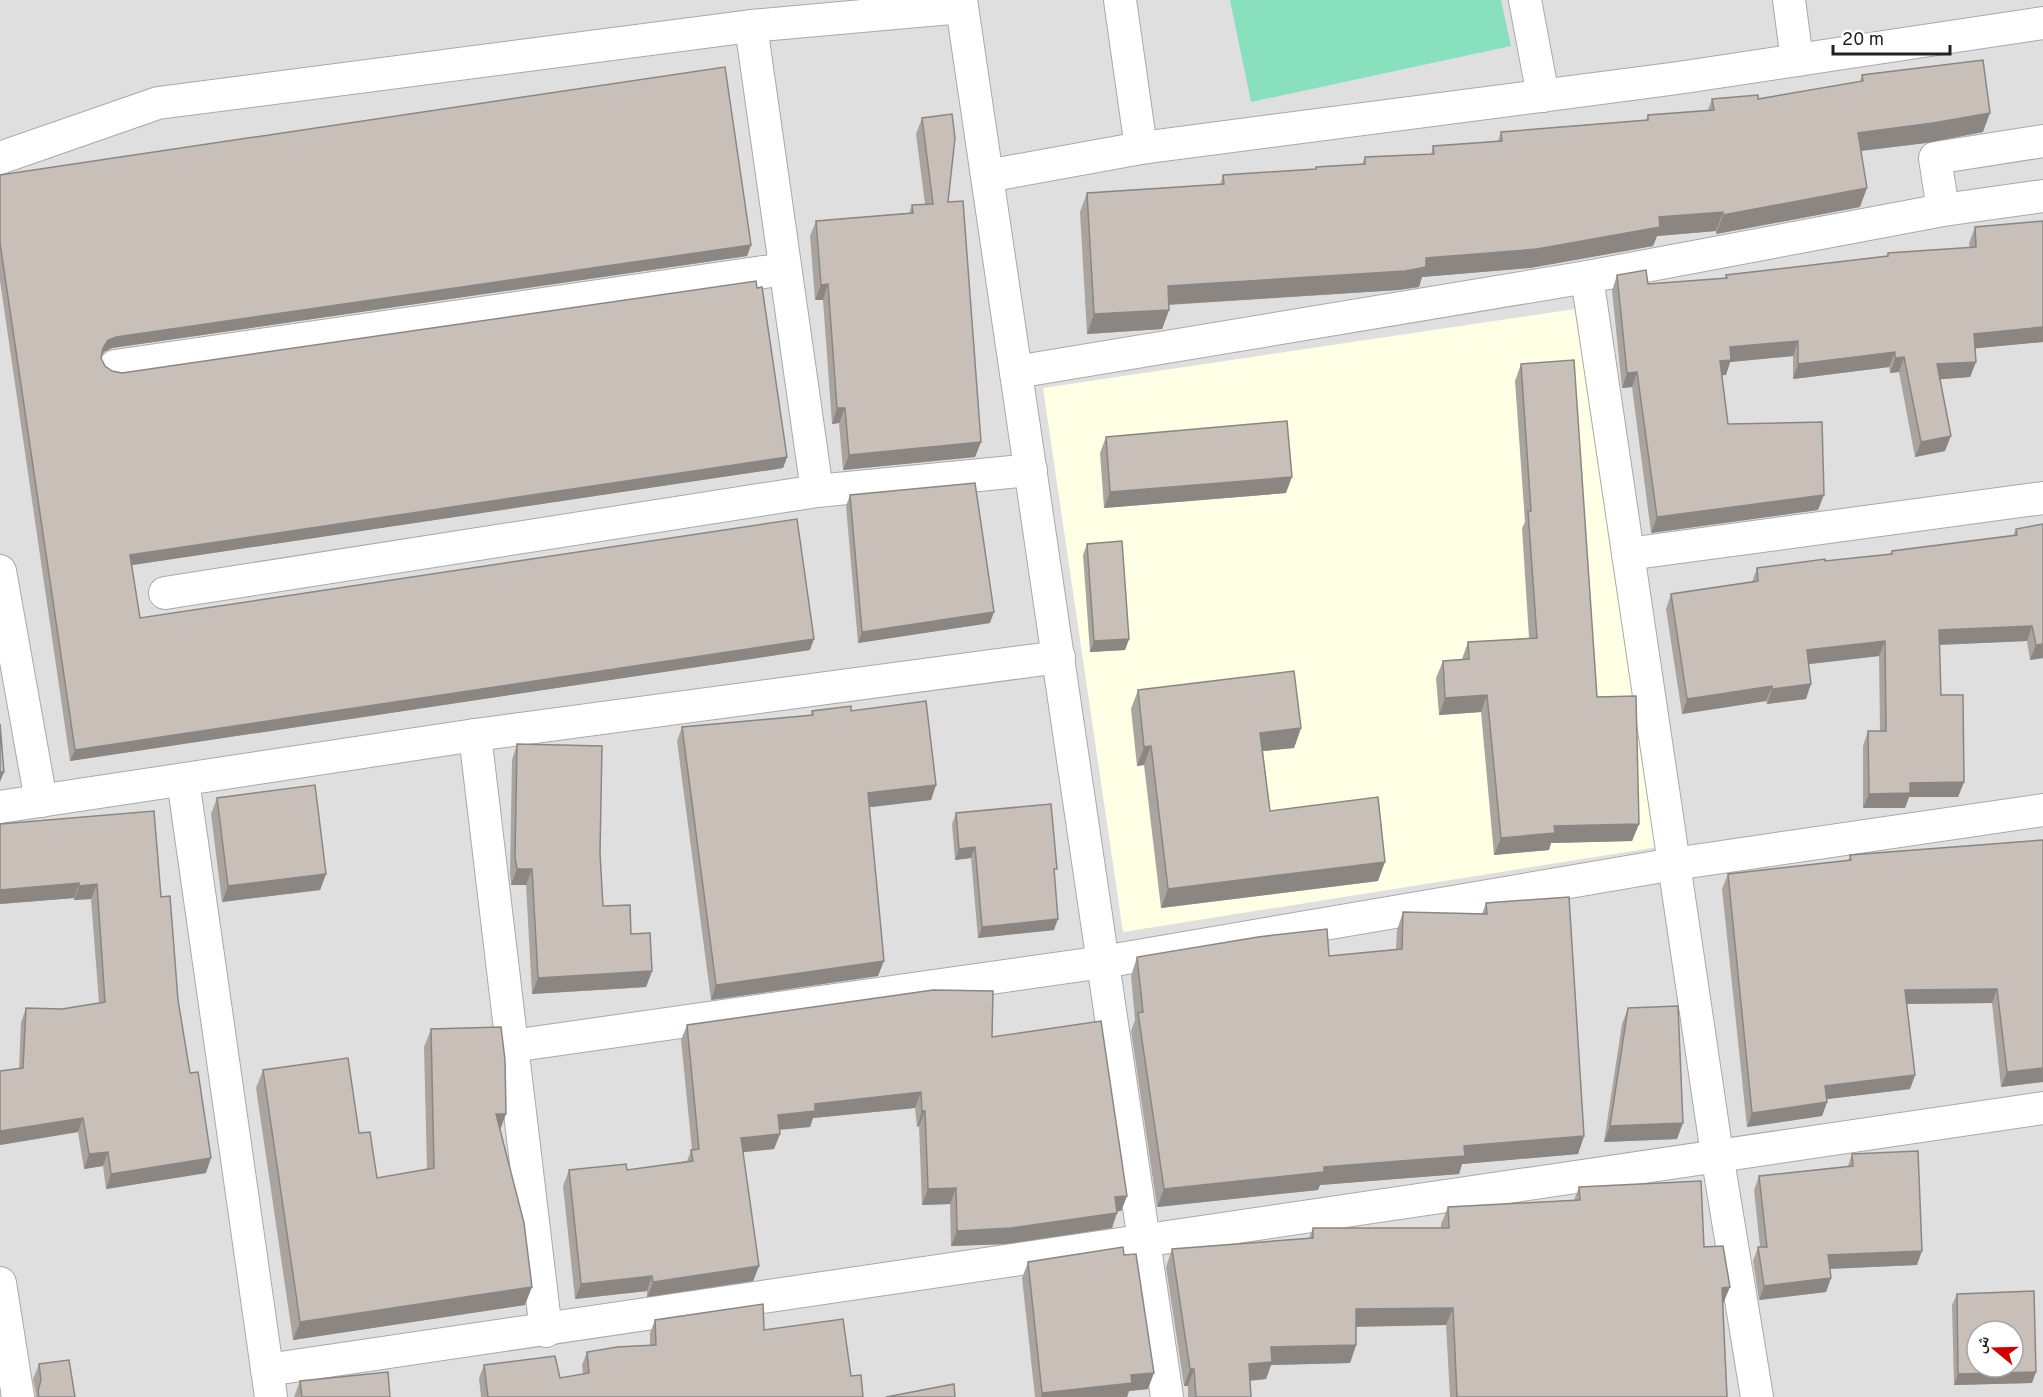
<svg xmlns="http://www.w3.org/2000/svg" width="2043" height="1397" viewBox="0 0 2043 1397" font-family="Overpass,'Noto Naskh Arabic',sans-serif">
<style>
.residential{fill:#e0dfdf;fill-rule:evenodd}
.education{fill:#ffffe5}
.pitch{fill:#88e0be}
.lines{fill:none;stroke-linecap:round;stroke-linejoin:round}
.minor-casing{stroke:#a9a9a9;stroke-width:34}
.minor{stroke:#fff;stroke-width:32}
.wall{fill:#aba49e}
.shaded-wall{fill:#8b8681}
.building{fill:#c7bfb8;stroke:#8b8681;stroke-width:1.5;fill-rule:evenodd}
</style>
<rect width="100%" height="100%" fill="#f2efe9"/>
<path class="residential" d="M 0,0 L 2043,0 L 2043,1397 L 0,1397 ZM 1977,1331 L 2013,1331 L 2013,1367 L 1977,1367 Z"/>
<path class="education" d="M 1582,308 L 1658,847 L 1123,932 L 1043,388 Z"/>
<path class="pitch" d="M 1230,0 L 1501,0 L 1511,46 L 1251,102 Z"/>
<g class="lines">
<g class="minor-casing">
<g id="minor">
<path d="M 961,0 L 1167,1397"/>
<path d="M 1120,0 L 1141,148"/>
<path d="M 1525,0 L 1543,96"/>
<path d="M 1789,0 L 1797,60"/>
<path d="M 751,26 L 817,491"/>
<path d="M 0,158 L 158,103 L 751,26 L 962,7"/>
<path d="M 987,176 L 1141,148 L 1678,78 L 2043,23"/>
<path d="M 1943,210 L 2043,196"/>
<path d="M 1587,277 L 1717,1154 L 1757,1397"/>
<path d="M 115,366 L 785,269"/>
<path d="M 1016,372 L 1587,277 L 1943,210 L 1935,158 L 2043,141"/>
<path d="M 1628,554 L 2043,498"/>
<path d="M 0,571 L 41,801"/>
<path d="M 165,593 L 817,491 L 1031,470"/>
<path d="M 475,735 L 546,1331"/>
<path d="M 183,780 L 271,1397"/>
<path d="M 0,807 L 475,735 L 1059,657"/>
<path d="M 512,1046 L 1103,962 L 1674,864 L 2043,810"/>
<path d="M 0,1283 L 18,1397"/>
<path d="M 267,1370 C 860,1287 1451,1192 2043,1108"/>
</g>
</g>
<use href="#minor" class="minor"/>
</g>
<g class="wall">
<path d="M 1862,75 L 1983,132 L 1926,143 L 1861,151 L 1860,207 L 1716,234 L 1716,231 L 1657,236 L 1653,246 L 1530,268 L 1422,277 L 1419,287 L 1398,290 L 1169,305 L 1169,310 L 1162,329 L 1087,334 L 1080,212 L 1087,193 L 1220,185 L 1223,175 L 1315,169 L 1316,167 L 1362,164 L 1365,157 L 1431,154 L 1433,146 L 1498,141 L 1501,132 L 1646,120 L 1648,115 L 1708,110 L 1712,99 L 1758,99 L 1860,81 Z"/>
<path d="M 922,118 L 948,202 L 981,442 L 975,457 L 843,470 L 839,423 L 832,424 L 823,300 L 815,300 L 810,236 L 816,221 L 909,213 L 912,205 L 925,204 L 916,134 Z"/>
<path d="M 0,175 L 751,245 L 747,256 L 112,348 L 104,352 L 102,355 L 101,358 L 105,366 L 112,371 L 787,457 L 783,468 L 132,565 L 140,618 L 810,650 L 70,761 L 0,281 Z"/>
<path d="M 2043,221 L 2043,342 L 1975,348 L 1976,362 L 1970,377 L 1940,379 L 1945,451 L 1915,457 L 1899,372 L 1890,373 L 1889,367 L 1793,379 L 1793,356 L 1730,362 L 1726,375 L 1722,375 L 1728,424 L 1818,510 L 1651,533 L 1632,387 L 1622,388 L 1612,291 L 1617,275 L 1648,284 L 1725,278 L 1726,275 L 1887,256 L 1888,253 L 1970,248 L 1969,243 L 1975,227 Z"/>
<path d="M 1521,364 L 1597,697 L 1639,824 L 1632,841 L 1551,843 L 1549,850 L 1494,855 L 1481,712 L 1439,715 L 1436,678 L 1443,661 L 1462,659 L 1468,642 L 1529,638 L 1522,528 L 1525,522 L 1515,381 Z"/>
<path d="M 1106,437 L 1286,493 L 1104,508 L 1100,453 Z"/>
<path d="M 850,495 L 990,623 L 858,643 L 846,506 Z"/>
<path d="M 2043,524 L 2043,658 L 2030,660 L 2027,641 L 1939,645 L 1941,695 L 1964,782 L 1958,797 L 1909,797 L 1905,808 L 1863,808 L 1863,746 L 1868,731 L 1880,731 L 1879,656 L 1809,664 L 1806,699 L 1767,704 L 1766,701 L 1682,714 L 1666,609 L 1671,594 L 1752,582 L 1757,568 L 1890,554 L 1892,551 L 2013,536 L 2016,529 Z"/>
<path d="M 1087,544 L 1129,639 L 1125,650 L 1090,652 L 1083,555 Z"/>
<path d="M 1138,690 L 1301,728 L 1294,748 L 1263,751 L 1270,811 L 1378,881 L 1161,908 L 1144,765 L 1137,766 L 1131,709 Z"/>
<path d="M 812,711 L 851,711 L 936,785 L 931,800 L 869,807 L 878,976 L 711,1000 L 677,741 L 682,727 L 811,716 Z"/>
<path d="M 517,744 L 600,853 L 603,906 L 631,934 L 652,971 L 646,987 L 532,994 L 526,885 L 511,885 L 510,873 L 512,760 Z"/>
<path d="M 217,798 L 326,874 L 320,890 L 222,902 L 211,814 Z"/>
<path d="M 956,813 L 1054,930 L 978,938 L 971,858 L 955,860 L 952,824 Z"/>
<path d="M 0,824 L 161,897 L 206,1173 L 106,1189 L 103,1166 L 84,1169 L 78,1132 L 0,1145 L 0,1071 L 19,1068 L 21,1022 L 26,1008 L 62,1009 L 99,1003 L 91,899 L 74,900 L 74,898 L 0,904 Z"/>
<path d="M 2043,840 L 2043,1082 L 2001,1087 L 1992,1003 L 1907,1004 L 1915,1075 L 1910,1089 L 1827,1099 L 1827,1102 L 1822,1116 L 1747,1127 L 1722,889 L 1728,874 L 1848,861 L 1850,855 Z"/>
<path d="M 1486,903 L 1584,1136 L 1578,1154 L 1462,1164 L 1459,1174 L 1320,1185 L 1318,1190 L 1157,1207 L 1131,1031 L 1135,1020 L 1131,976 L 1137,957 L 1329,956 L 1396,949 L 1397,930 L 1403,912 L 1482,914 Z"/>
<path d="M 1628,1008 L 1677,1139 L 1604,1142 L 1622,1024 Z"/>
<path d="M 687,1025 L 992,1037 L 1127,1196 L 1121,1211 L 1117,1211 L 1112,1228 L 1006,1244 L 951,1246 L 950,1204 L 922,1205 L 919,1126 L 917,1127 L 915,1108 L 813,1118 L 810,1127 L 780,1130 L 780,1134 L 774,1149 L 743,1152 L 759,1266 L 753,1281 L 647,1297 L 647,1291 L 575,1299 L 563,1186 L 569,1170 L 627,1170 L 687,1161 L 691,1150 L 692,1150 L 681,1040 Z"/>
<path d="M 431,1029 L 500,1130 L 525,1305 L 293,1340 L 256,1088 L 263,1070 L 359,1133 L 377,1178 L 427,1170 L 424,1047 Z"/>
<path d="M 1852,1154 L 1917,1265 L 1830,1269 L 1831,1278 L 1826,1292 L 1759,1300 L 1753,1261 L 1758,1247 L 1760,1247 L 1754,1190 L 1759,1176 L 1848,1166 Z"/>
<path d="M 1579,1187 L 1704,1247 L 1723,1304 L 1727,1397 L 1450,1397 L 1446,1325 L 1356,1326 L 1356,1345 L 1350,1363 L 1271,1365 L 1266,1379 L 1250,1381 L 1251,1397 L 1188,1397 L 1188,1386 L 1184,1386 L 1166,1267 L 1172,1249 L 1309,1238 L 1313,1228 L 1441,1228 L 1441,1224 L 1448,1207 L 1574,1200 Z"/>
<path d="M 1028,1262 L 1148,1389 L 1129,1391 L 1127,1397 L 1035,1397 L 1022,1278 Z"/>
<path d="M 1957,1294 L 2032,1383 L 1954,1385 L 1952,1305 Z"/>
<path d="M 655,1320 L 764,1330 L 851,1376 L 863,1397 L 481,1397 L 479,1378 L 484,1365 L 560,1378 L 583,1374 L 582,1365 L 587,1352 L 650,1345 L 650,1333 Z"/>
<path d="M 39,1364 L 75,1397 L 35,1397 L 36,1395 L 33,1379 Z"/>
<path d="M 300,1381 L 390,1397 L 294,1397 Z"/>
</g>
<g class="shaded-wall">
<path d="M 1990,113 L 1983,132 L 1926,143 L 1851,152 L 1858,133 Z"/>
<path d="M 1867,188 L 1860,207 L 1716,234 L 1723,215 Z"/>
<path d="M 1723,212 L 1716,231 L 1657,236 L 1653,246 L 1530,268 L 1422,277 L 1419,287 L 1398,290 L 1161,305 L 1168,286 L 1426,258 L 1659,217 Z"/>
<path d="M 751,245 L 747,256 L 112,348 L 104,352 L 99,359 L 103,348 L 108,340 L 116,337 Z"/>
<path d="M 828,284 L 823,300 L 815,300 L 821,285 Z"/>
<path d="M 1169,310 L 1162,329 L 1087,334 L 1094,314 Z"/>
<path d="M 2043,327 L 2043,342 L 1969,349 L 1974,334 Z"/>
<path d="M 1798,341 L 1793,356 L 1730,362 L 1726,375 L 1715,376 L 1720,361 L 1730,347 Z"/>
<path d="M 1895,352 L 1889,367 L 1793,379 L 1798,364 Z"/>
<path d="M 1904,357 L 1899,372 L 1890,373 L 1895,358 Z"/>
<path d="M 1976,362 L 1970,377 L 1932,380 L 1937,364 Z"/>
<path d="M 1637,372 L 1632,387 L 1622,388 L 1627,373 Z"/>
<path d="M 837,408 L 845,408 L 839,423 L 832,424 Z"/>
<path d="M 1951,436 L 1945,451 L 1915,457 L 1921,442 Z"/>
<path d="M 981,442 L 975,457 L 843,470 L 849,455 Z"/>
<path d="M 787,457 L 783,468 L 126,566 L 130,555 Z"/>
<path d="M 1292,477 L 1286,493 L 1104,508 L 1110,492 Z"/>
<path d="M 1824,495 L 1818,510 L 1651,533 L 1657,517 Z"/>
<path d="M 994,612 L 990,623 L 858,643 L 862,632 Z"/>
<path d="M 2032,626 L 2027,641 L 1934,645 L 1939,630 Z"/>
<path d="M 814,639 L 810,650 L 70,761 L 75,750 Z"/>
<path d="M 1129,639 L 1125,650 L 1090,652 L 1094,641 Z"/>
<path d="M 1885,641 L 1879,656 L 1801,665 L 1807,650 Z"/>
<path d="M 2043,644 L 2043,658 L 2030,660 L 2036,645 Z"/>
<path d="M 1811,684 L 1806,699 L 1767,704 L 1772,689 Z"/>
<path d="M 1772,686 L 1766,701 L 1682,714 L 1687,699 Z"/>
<path d="M 1487,695 L 1481,712 L 1439,715 L 1445,698 Z"/>
<path d="M 1301,728 L 1294,748 L 1253,752 L 1260,733 Z"/>
<path d="M 1151,746 L 1144,765 L 1137,766 L 1144,747 Z"/>
<path d="M 0,772 L 4,772 L 0,782 Z"/>
<path d="M 1964,782 L 1958,797 L 1909,797 L 1905,808 L 1863,808 L 1869,794 L 1910,783 Z"/>
<path d="M 936,785 L 931,800 L 863,808 L 868,793 Z"/>
<path d="M 1639,824 L 1632,841 L 1551,843 L 1549,850 L 1494,855 L 1501,838 L 1554,826 Z"/>
<path d="M 975,847 L 971,858 L 955,860 L 959,849 Z"/>
<path d="M 1385,862 L 1378,881 L 1161,908 L 1168,889 Z"/>
<path d="M 517,869 L 532,869 L 526,885 L 511,885 Z"/>
<path d="M 326,874 L 320,890 L 222,902 L 228,886 Z"/>
<path d="M 79,883 L 74,898 L 0,904 L 0,890 Z"/>
<path d="M 97,884 L 91,899 L 74,900 L 79,886 Z"/>
<path d="M 1058,919 L 1054,930 L 978,938 L 982,927 Z"/>
<path d="M 884,961 L 878,976 L 711,1000 L 716,985 Z"/>
<path d="M 652,971 L 646,987 L 532,994 L 538,978 Z"/>
<path d="M 1997,989 L 1992,1003 L 1900,1004 L 1905,990 Z"/>
<path d="M 2043,1068 L 2043,1082 L 2001,1087 L 2007,1072 Z"/>
<path d="M 1915,1075 L 1910,1089 L 1820,1100 L 1825,1086 Z"/>
<path d="M 921,1092 L 915,1108 L 813,1118 L 810,1127 L 773,1130 L 778,1115 L 815,1104 Z"/>
<path d="M 1827,1102 L 1822,1116 L 1747,1127 L 1752,1113 Z"/>
<path d="M 922,1111 L 925,1111 L 919,1126 L 917,1127 Z"/>
<path d="M 496,1114 L 506,1114 L 499,1133 Z"/>
<path d="M 83,1118 L 78,1132 L 0,1145 L 0,1131 Z"/>
<path d="M 1683,1123 L 1677,1139 L 1604,1142 L 1610,1126 Z"/>
<path d="M 780,1134 L 774,1149 L 735,1153 L 741,1138 Z"/>
<path d="M 1584,1136 L 1578,1154 L 1462,1164 L 1459,1174 L 1320,1185 L 1318,1190 L 1157,1207 L 1164,1189 L 1324,1167 L 1464,1146 Z"/>
<path d="M 108,1152 L 103,1166 L 84,1169 L 89,1154 Z"/>
<path d="M 211,1158 L 206,1173 L 106,1189 L 111,1174 Z"/>
<path d="M 956,1188 L 950,1204 L 922,1205 L 928,1189 Z"/>
<path d="M 1127,1196 L 1121,1211 L 1110,1212 L 1115,1197 Z"/>
<path d="M 1117,1213 L 1112,1228 L 1006,1244 L 951,1246 L 957,1231 Z"/>
<path d="M 1922,1251 L 1917,1265 L 1823,1269 L 1828,1255 Z"/>
<path d="M 759,1266 L 753,1281 L 647,1297 L 653,1282 Z"/>
<path d="M 652,1276 L 647,1291 L 575,1299 L 581,1284 Z"/>
<path d="M 1831,1278 L 1826,1292 L 1759,1300 L 1764,1286 Z"/>
<path d="M 532,1287 L 525,1305 L 293,1340 L 300,1322 Z"/>
<path d="M 1730,1287 L 1723,1304 L 1715,1305 L 1722,1288 Z"/>
<path d="M 1453,1308 L 1446,1325 L 1350,1327 L 1356,1309 Z"/>
<path d="M 1356,1345 L 1350,1363 L 1271,1365 L 1266,1379 L 1243,1381 L 1249,1364 L 1271,1347 Z"/>
<path d="M 1190,1369 L 1194,1369 L 1188,1386 L 1184,1386 Z"/>
<path d="M 2036,1372 L 2032,1383 L 1954,1385 L 1958,1374 Z"/>
<path d="M 1154,1373 L 1148,1389 L 1129,1391 L 1127,1397 L 1041,1397 L 1042,1393 L 1131,1375 Z"/>
</g>
<g class="building">
<path d="M 1983,60 L 1990,113 L 1933,123 L 1858,133 L 1867,188 L 1723,215 L 1723,212 L 1659,217 L 1660,227 L 1537,249 L 1426,258 L 1426,267 L 1405,271 L 1168,286 L 1169,310 L 1094,314 L 1087,193 L 1224,184 L 1223,175 L 1316,169 L 1316,167 L 1365,164 L 1365,157 L 1434,154 L 1433,146 L 1502,141 L 1501,132 L 1648,120 L 1648,115 L 1714,110 L 1712,99 L 1758,95 L 1758,99 L 1863,81 L 1862,75 Z"/>
<path d="M 725,67 L 751,245 L 116,337 L 108,340 L 103,348 L 101,358 L 105,366 L 112,371 L 122,373 L 756,281 L 757,288 L 762,287 L 787,457 L 130,555 L 140,618 L 797,519 L 814,639 L 75,750 L 0,243 L 0,175 Z"/>
<path d="M 952,114 L 955,138 L 948,202 L 963,201 L 981,442 L 849,455 L 845,408 L 837,408 L 828,284 L 821,285 L 816,221 L 913,213 L 912,205 L 933,204 L 922,118 Z"/>
<path d="M 2043,221 L 2043,327 L 1974,334 L 1976,362 L 1937,364 L 1951,436 L 1921,442 L 1904,357 L 1895,358 L 1895,352 L 1798,364 L 1798,341 L 1730,347 L 1731,360 L 1720,361 L 1728,424 L 1822,422 L 1824,495 L 1657,517 L 1637,372 L 1627,373 L 1617,275 L 1646,270 L 1648,284 L 1727,278 L 1726,275 L 1888,256 L 1888,253 L 1976,247 L 1975,227 Z"/>
<path d="M 1574,360 L 1597,697 L 1636,696 L 1639,824 L 1554,826 L 1555,833 L 1501,838 L 1487,695 L 1445,698 L 1443,661 L 1469,659 L 1468,642 L 1537,638 L 1528,511 L 1531,511 L 1521,364 Z"/>
<path d="M 1287,421 L 1292,477 L 1110,492 L 1106,437 Z"/>
<path d="M 975,483 L 994,612 L 862,632 L 850,495 Z"/>
<path d="M 2043,524 L 2043,644 L 2036,645 L 2032,626 L 1939,630 L 1941,695 L 1963,695 L 1964,782 L 1910,783 L 1910,793 L 1869,794 L 1868,731 L 1886,731 L 1885,641 L 1807,650 L 1811,684 L 1772,689 L 1772,686 L 1687,699 L 1671,594 L 1758,581 L 1757,568 L 1825,559 L 1825,561 L 1892,554 L 1892,551 L 2017,535 L 2016,529 Z"/>
<path d="M 1122,541 L 1129,639 L 1094,641 L 1087,544 Z"/>
<path d="M 1294,671 L 1301,728 L 1260,733 L 1270,811 L 1378,797 L 1385,862 L 1168,889 L 1151,746 L 1144,747 L 1138,690 Z"/>
<path d="M 926,701 L 936,785 L 868,793 L 884,961 L 716,985 L 682,727 L 813,715 L 812,711 L 851,706 L 851,711 Z"/>
<path d="M 0,724 L 4,772 L 0,772 Z"/>
<path d="M 517,744 L 602,746 L 600,853 L 603,906 L 630,905 L 631,934 L 650,933 L 652,971 L 538,978 L 532,869 L 517,869 L 515,857 Z"/>
<path d="M 315,785 L 326,874 L 228,886 L 217,798 Z"/>
<path d="M 1051,804 L 1057,869 L 1054,869 L 1058,919 L 982,927 L 975,847 L 959,849 L 956,813 Z"/>
<path d="M 154,811 L 161,897 L 170,896 L 178,1000 L 190,1073 L 198,1072 L 211,1158 L 111,1174 L 108,1152 L 89,1154 L 83,1118 L 0,1131 L 0,1071 L 23,1068 L 26,1008 L 62,1009 L 105,1002 L 97,884 L 79,886 L 79,883 L 0,890 L 0,824 Z"/>
<path d="M 2043,840 L 2043,1068 L 2007,1072 L 1997,989 L 1905,990 L 1915,1075 L 1825,1086 L 1827,1102 L 1752,1113 L 1728,874 L 1851,860 L 1850,855 Z"/>
<path d="M 1569,897 L 1584,1136 L 1464,1146 L 1465,1156 L 1324,1167 L 1324,1172 L 1164,1189 L 1138,1013 L 1143,1012 L 1137,957 L 1258,937 L 1327,929 L 1329,956 L 1402,949 L 1403,912 L 1487,914 L 1486,903 Z"/>
<path d="M 933,990 L 993,991 L 992,1037 L 1101,1021 L 1127,1196 L 1115,1197 L 1117,1213 L 1011,1228 L 957,1231 L 956,1188 L 928,1189 L 925,1111 L 922,1111 L 921,1092 L 815,1104 L 815,1111 L 778,1115 L 780,1134 L 741,1138 L 759,1266 L 653,1282 L 652,1276 L 581,1284 L 569,1170 L 626,1164 L 627,1170 L 693,1161 L 691,1150 L 699,1149 L 687,1025 Z"/>
<path d="M 1678,1006 L 1683,1123 L 1610,1126 L 1628,1008 Z"/>
<path d="M 501,1027 L 505,1060 L 506,1114 L 496,1114 L 524,1223 L 532,1287 L 300,1322 L 263,1070 L 348,1058 L 359,1133 L 370,1132 L 377,1178 L 434,1168 L 431,1029 Z"/>
<path d="M 1918,1151 L 1922,1251 L 1828,1255 L 1831,1278 L 1764,1286 L 1758,1247 L 1767,1247 L 1759,1176 L 1853,1166 L 1852,1154 Z"/>
<path d="M 1701,1181 L 1704,1247 L 1723,1246 L 1730,1287 L 1722,1288 L 1727,1397 L 1457,1397 L 1453,1308 L 1356,1309 L 1356,1345 L 1271,1347 L 1272,1362 L 1249,1364 L 1251,1397 L 1196,1397 L 1194,1369 L 1190,1369 L 1172,1249 L 1313,1238 L 1313,1228 L 1449,1228 L 1448,1207 L 1580,1200 L 1579,1187 Z"/>
<path d="M 1123,1247 L 1124,1255 L 1136,1254 L 1154,1373 L 1131,1375 L 1132,1383 L 1042,1393 L 1028,1262 Z"/>
<path d="M 2034,1291 L 2036,1372 L 1958,1374 L 1957,1294 ZM 1977,1331 L 2013,1331 L 2013,1367 L 1977,1367 Z"/>
<path d="M 763,1304 L 764,1330 L 843,1319 L 851,1376 L 861,1375 L 863,1397 L 488,1397 L 484,1365 L 555,1356 L 560,1378 L 589,1373 L 587,1352 L 617,1347 L 656,1345 L 655,1320 Z"/>
<path d="M 69,1360 L 75,1397 L 39,1397 L 38,1391 L 41,1380 L 39,1364 Z"/>
<path d="M 388,1372 L 390,1397 L 302,1397 L 300,1381 Z"/>
<path d="M 954,1384 L 955,1397 L 886,1397 Z"/>
</g>
<g transform="translate(1995 1349) rotate(289)"><circle r="28" fill="#ffffff" stroke="#a7a7a7" stroke-width="1.5"/>
<path d="M0-4.5L10 22L0 15L-10 22Z" fill="#d40000"/>
<text y="-9" font-size="16" font-weight="bold" text-anchor="middle" fill="#222222">ش</text>
</g>
<path d="M1833 45v9h117v-9" fill="none" stroke="#222222" stroke-width="3"/>
<text x="1842" y="45" font-size="18" fill="#222222" stroke="#ffffff" stroke-width="4.5" paint-order="stroke">20 m</text>
</svg>
